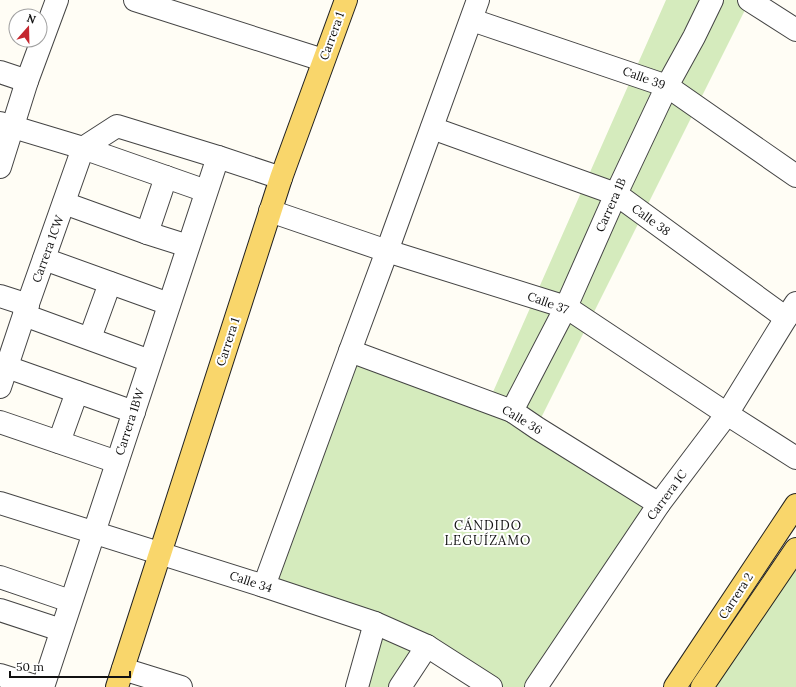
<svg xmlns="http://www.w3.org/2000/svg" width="796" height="687" viewBox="0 0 796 687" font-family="Lora,serif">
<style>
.green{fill:#d5ebbd}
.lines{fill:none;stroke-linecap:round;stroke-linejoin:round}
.minor-casing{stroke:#444;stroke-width:24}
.major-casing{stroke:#222;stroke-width:24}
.minor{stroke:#fff;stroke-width:22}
.major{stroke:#f9d66b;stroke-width:22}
.labels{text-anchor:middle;stroke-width:4;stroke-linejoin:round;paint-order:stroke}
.street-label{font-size:12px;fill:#111;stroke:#fff}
.neighbourhood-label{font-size:13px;letter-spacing:1px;fill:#111;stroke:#fff}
</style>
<rect width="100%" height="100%" fill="#fffdf5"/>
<g class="green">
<path d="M 666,0 L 750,0 L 537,426 L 659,504 L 536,687 L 490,687 L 425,646 L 398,687 L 358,687 L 375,624 L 268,587 L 351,353 L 489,401 Z"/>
<path d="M 796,549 L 796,687 L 702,687 Z"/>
</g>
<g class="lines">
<g class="minor-casing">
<g id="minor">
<path d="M 135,0 L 323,60"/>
<path d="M 749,0 L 796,30"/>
<path d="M 472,20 L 667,86 L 796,176"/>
<path d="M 0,72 L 27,81"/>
<path d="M 0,123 L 83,148 L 206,191"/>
<path d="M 432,128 L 616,194 L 786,318"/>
<path d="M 0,167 L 27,81 L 57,0"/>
<path d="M 64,203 L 147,233 L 188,246"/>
<path d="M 270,211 L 387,251 L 566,307 L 727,414 L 796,458"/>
<path d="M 147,233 L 166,177"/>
<path d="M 44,259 L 169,304"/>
<path d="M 0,296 L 28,305"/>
<path d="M 24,315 L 150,361"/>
<path d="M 90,338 L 110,283"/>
<path d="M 350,351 L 512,411 L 537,428 L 659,504"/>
<path d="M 7,367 L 134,412"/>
<path d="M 0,387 L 24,315 L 83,148 L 117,126 L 218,157 L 281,178"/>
<path d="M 512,411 L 566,307 L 616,194 L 667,86 L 694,37 L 712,0"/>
<path d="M 0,422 L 117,462"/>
<path d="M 59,442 L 77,392"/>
<path d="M 0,503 L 264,586 L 375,623 L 427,646 L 491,687"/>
<path d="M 0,577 L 70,601"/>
<path d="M 264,586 L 350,351 L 387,251 L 478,0"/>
<path d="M 0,610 L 61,630"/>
<path d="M 123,669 L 181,687"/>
<path d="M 0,675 L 38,687"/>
<path d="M 43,687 C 101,510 159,333 218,157"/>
<path d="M 357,687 L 375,623"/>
<path d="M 400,687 L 427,646"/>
<path d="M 536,687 L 659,504 L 727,414 L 786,318 L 796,303"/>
</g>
</g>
<g class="major-casing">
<g id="major">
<path d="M 117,687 L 281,178 L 346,0"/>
<path d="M 675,687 L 796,505"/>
<path d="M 702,687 L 796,549"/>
</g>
</g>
<use href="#minor" class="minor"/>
<use href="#major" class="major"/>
</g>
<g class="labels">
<g class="street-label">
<text transform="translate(332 36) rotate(-70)" y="4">Carrera 1</text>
<text transform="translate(644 78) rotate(20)" y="4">Calle 39</text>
<text transform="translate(611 205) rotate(-66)" y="4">Carrera 1B</text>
<text transform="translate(651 220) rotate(36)" y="4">Calle 38</text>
<text transform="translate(48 249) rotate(-70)" y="4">Carrera 1CW</text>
<text transform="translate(548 303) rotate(20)" y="4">Calle 37</text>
<text transform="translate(228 342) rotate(-72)" y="4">Carrera 1</text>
<text transform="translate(522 420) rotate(31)" y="4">Calle 36</text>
<text transform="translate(130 422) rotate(-72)" y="4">Carrera 1BW</text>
<text transform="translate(667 495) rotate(-54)" y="4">Carrera 1C</text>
<text transform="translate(251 582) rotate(18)" y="4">Calle 34</text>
<text transform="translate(736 596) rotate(-57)" y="4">Carrera 2</text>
</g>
<g class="neighbourhood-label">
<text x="488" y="530">CÁNDIDO<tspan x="488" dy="15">LEGUÍZAMO</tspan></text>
</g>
</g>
<g transform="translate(28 28) rotate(20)"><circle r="19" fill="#ffffff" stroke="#a0a0a0"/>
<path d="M0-3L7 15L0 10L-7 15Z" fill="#c4262e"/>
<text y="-6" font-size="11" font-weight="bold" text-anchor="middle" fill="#111111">N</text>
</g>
<path d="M10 671v6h120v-6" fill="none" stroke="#111111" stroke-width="2"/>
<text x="16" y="671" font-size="12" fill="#111111" stroke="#ffffff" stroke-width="3" paint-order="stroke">50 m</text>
</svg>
